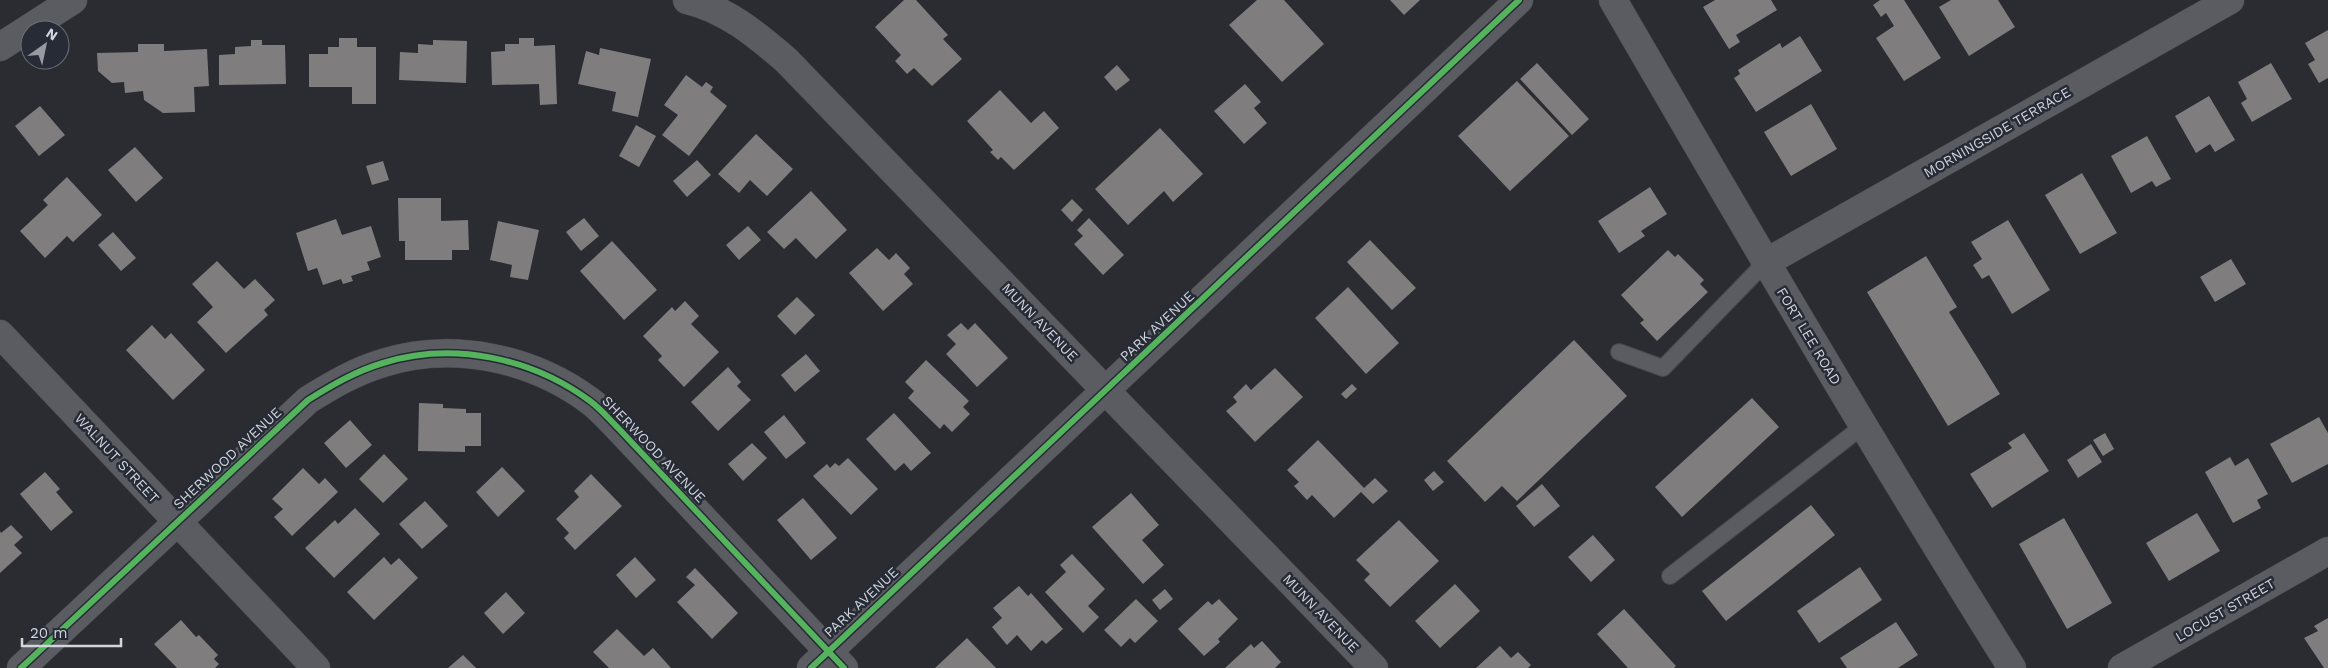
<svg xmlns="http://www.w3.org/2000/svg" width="2328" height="668" viewBox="0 0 2328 668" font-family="'Work Sans',sans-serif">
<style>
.building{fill:#7f7d7d}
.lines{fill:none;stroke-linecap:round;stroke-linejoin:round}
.lane-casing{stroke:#46474c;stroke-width:18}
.street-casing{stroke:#46474c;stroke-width:29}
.lane{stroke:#5a5c61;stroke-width:16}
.street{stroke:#5a5c61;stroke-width:28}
.cycleway-casing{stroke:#262b36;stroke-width:9}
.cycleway{stroke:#56b35d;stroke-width:6}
.labels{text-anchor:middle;stroke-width:5;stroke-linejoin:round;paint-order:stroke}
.street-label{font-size:14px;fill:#d2d5dc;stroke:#262b36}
</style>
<rect width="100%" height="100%" fill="#2a2c32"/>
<g class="building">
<path d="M 904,0 L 916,0 L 948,35 L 943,39 L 962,59 L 932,86 L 914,68 L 907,74 L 895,61 L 901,55 L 875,27 Z"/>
<path d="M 1257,0 L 1284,0 L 1324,44 L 1282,82 L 1229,25 Z"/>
<path d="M 1390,0 L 1420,0 L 1404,15 Z"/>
<path d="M 1715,0 L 1771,0 L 1777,10 L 1736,35 L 1740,42 L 1729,49 L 1703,7 Z"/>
<path d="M 1880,0 L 1904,0 L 1941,58 L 1904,81 L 1876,38 L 1894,26 L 1886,13 L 1881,17 L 1873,5 Z"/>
<path d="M 1951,0 L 1998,0 L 2015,27 L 1969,56 L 1939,7 Z"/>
<path d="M 2328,30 L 2328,78 L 2319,83 L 2308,64 L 2315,60 L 2305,43 Z"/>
<path d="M 1800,36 L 1822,71 L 1756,112 L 1734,78 L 1740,74 L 1738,70 L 1780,43 L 1782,48 Z"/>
<path d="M 339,38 L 357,38 L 357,47 L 376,47 L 376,104 L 352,104 L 352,87 L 309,87 L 309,54 L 328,54 L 328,47 L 339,47 Z"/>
<path d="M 519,38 L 534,38 L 534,46 L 555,45 L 557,104 L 540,105 L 539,84 L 492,85 L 491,52 L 505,51 L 505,44 L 519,44 Z"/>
<path d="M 251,40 L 262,40 L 262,45 L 285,45 L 286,84 L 219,85 L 219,55 L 235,54 L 235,47 L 251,46 Z"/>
<path d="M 433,40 L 467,41 L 466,83 L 399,80 L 400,52 L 418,53 L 418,44 L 433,45 Z"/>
<path d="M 138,44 L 164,44 L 164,51 L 207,49 L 209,86 L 194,87 L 195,112 L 163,113 L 144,100 L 143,91 L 125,93 L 124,82 L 112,83 L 98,71 L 97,53 L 138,52 Z"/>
<path d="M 600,48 L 651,59 L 638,117 L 612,111 L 616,92 L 578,84 L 586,51 L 599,55 Z"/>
<path d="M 1537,63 L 1589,119 L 1572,135 L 1520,79 Z"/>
<path d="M 2271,63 L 2292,99 L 2252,122 L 2241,103 L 2247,99 L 2238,82 Z"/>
<path d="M 1117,65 L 1130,80 L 1116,91 L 1104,77 Z"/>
<path d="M 686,75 L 702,87 L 706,82 L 713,87 L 710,92 L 727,106 L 689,156 L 662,135 L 678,115 L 664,105 Z"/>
<path d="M 1517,81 L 1569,136 L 1510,191 L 1458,136 Z"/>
<path d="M 1245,84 L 1261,102 L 1254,108 L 1267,123 L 1244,144 L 1214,111 Z"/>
<path d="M 1000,90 L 1031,123 L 1044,111 L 1059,128 L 1014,170 L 1001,157 L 998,160 L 990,152 L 993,150 L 967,121 Z"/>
<path d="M 2209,96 L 2235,140 L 2215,152 L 2210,144 L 2196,153 L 2175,116 Z"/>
<path d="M 1811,104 L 1837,149 L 1791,176 L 1764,132 Z"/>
<path d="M 40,106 L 65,135 L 39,156 L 15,126 Z"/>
<path d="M 636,125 L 656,136 L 639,167 L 619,156 Z"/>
<path d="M 1160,128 L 1203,174 L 1173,202 L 1164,191 L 1128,225 L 1095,189 Z"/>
<path d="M 756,134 L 793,169 L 767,196 L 750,180 L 739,193 L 718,174 Z"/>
<path d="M 2147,136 L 2171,179 L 2156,187 L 2152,181 L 2131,193 L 2111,156 Z"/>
<path d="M 135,147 L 163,178 L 136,202 L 108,170 Z"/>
<path d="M 697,160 L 711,175 L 687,197 L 673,181 Z"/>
<path d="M 383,161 L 389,180 L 372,185 L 366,166 Z"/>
<path d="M 2082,173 L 2117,233 L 2080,254 L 2045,195 Z"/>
<path d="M 67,177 L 102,215 L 73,242 L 67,236 L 45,258 L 20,231 L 48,205 L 43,200 Z"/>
<path d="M 1650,187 L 1667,214 L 1641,231 L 1645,236 L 1619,253 L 1598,221 Z"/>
<path d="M 811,191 L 847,230 L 816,259 L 796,238 L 784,249 L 767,232 Z"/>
<path d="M 398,198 L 441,198 L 441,221 L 468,220 L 469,250 L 452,250 L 452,260 L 405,260 L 405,241 L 399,241 Z"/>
<path d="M 1072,199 L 1083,210 L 1072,222 L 1061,210 Z"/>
<path d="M 584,218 L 599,236 L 581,251 L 566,232 Z"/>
<path d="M 1089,218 L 1124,255 L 1103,275 L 1074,244 L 1083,236 L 1077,230 Z"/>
<path d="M 336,219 L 342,235 L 371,226 L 381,257 L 367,262 L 370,270 L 351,276 L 353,281 L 343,284 L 341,279 L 323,285 L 317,268 L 308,271 L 296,233 Z"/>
<path d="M 2008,220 L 2050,290 L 2012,314 L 1989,275 L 1982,279 L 1973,265 L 1982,259 L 1971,242 Z"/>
<path d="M 498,221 L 539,230 L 528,280 L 510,277 L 512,265 L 490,260 Z"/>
<path d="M 748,226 L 761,240 L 739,260 L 726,245 Z"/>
<path d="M 113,232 L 136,258 L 121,271 L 98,245 Z"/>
<path d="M 1370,240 L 1416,288 L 1392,310 L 1347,262 Z"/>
<path d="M 612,241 L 657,290 L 624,320 L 580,271 Z"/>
<path d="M 877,248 L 889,260 L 896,253 L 910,268 L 904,274 L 913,284 L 883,311 L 849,273 Z"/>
<path d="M 1668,250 L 1675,257 L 1678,254 L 1704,280 L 1700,284 L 1708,292 L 1657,341 L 1640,323 L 1644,320 L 1621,295 Z"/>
<path d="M 1926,256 L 1957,307 L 1949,312 L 2000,394 L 1948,426 L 1867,292 Z"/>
<path d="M 2231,259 L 2246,284 L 2215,302 L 2200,277 Z"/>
<path d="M 217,261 L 244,289 L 255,279 L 275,300 L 264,310 L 268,315 L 226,353 L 197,322 L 213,307 L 192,284 Z"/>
<path d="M 1348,287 L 1399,343 L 1366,374 L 1315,318 Z"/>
<path d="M 797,297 L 815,315 L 795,335 L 777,316 Z"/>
<path d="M 685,301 L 699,316 L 691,324 L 719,352 L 684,387 L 658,360 L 662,356 L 643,336 L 672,307 L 675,311 Z"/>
<path d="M 961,323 L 968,330 L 975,323 L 1008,358 L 977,387 L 946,354 L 956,344 L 947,335 Z"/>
<path d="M 152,325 L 165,339 L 171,333 L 205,370 L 173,400 L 126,350 Z"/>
<path d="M 1574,340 L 1627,396 L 1517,501 L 1502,486 L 1485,502 L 1447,461 Z"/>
<path d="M 806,354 L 820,371 L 795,392 L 781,375 Z"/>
<path d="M 926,360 L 969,401 L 963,407 L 970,414 L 952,432 L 944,424 L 940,429 L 908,398 L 914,391 L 905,382 Z"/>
<path d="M 728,367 L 741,382 L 737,386 L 751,400 L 718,431 L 691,402 Z"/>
<path d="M 1275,368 L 1303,397 L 1255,442 L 1226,411 L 1237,402 L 1233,397 L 1246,384 L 1251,390 Z"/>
<path d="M 1352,384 L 1357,389 L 1346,399 L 1341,394 Z"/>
<path d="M 1752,398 L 1779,427 L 1682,517 L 1655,487 Z"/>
<path d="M 419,403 L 443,404 L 443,408 L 466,409 L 466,413 L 481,413 L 481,446 L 465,446 L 465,452 L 418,451 Z"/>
<path d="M 894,413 L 931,453 L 911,471 L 904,463 L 895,471 L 866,439 Z"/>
<path d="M 784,415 L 806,443 L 786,459 L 764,432 Z"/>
<path d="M 2319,417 L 2328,433 L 2328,464 L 2292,483 L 2270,444 Z"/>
<path d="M 350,420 L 372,445 L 346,468 L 324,443 Z"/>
<path d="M 2024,433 L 2049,471 L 1992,508 L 1970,474 L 2012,448 L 2008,443 Z"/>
<path d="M 2105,433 L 2114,449 L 2103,456 L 2093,440 Z"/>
<path d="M 1318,440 L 1364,488 L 1375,478 L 1388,491 L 1373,504 L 1361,492 L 1334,518 L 1312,495 L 1307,500 L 1294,486 L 1299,482 L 1287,470 Z"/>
<path d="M 752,443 L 767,458 L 743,481 L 728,464 Z"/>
<path d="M 2091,444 L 2102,462 L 2078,478 L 2067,460 Z"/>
<path d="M 384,454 L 408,479 L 383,503 L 359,479 Z"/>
<path d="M 2230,457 L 2235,466 L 2248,458 L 2268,494 L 2257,500 L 2261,508 L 2233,523 L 2205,472 Z"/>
<path d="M 848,458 L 878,489 L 851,515 L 813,476 L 827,464 L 830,468 L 835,463 L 839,466 Z"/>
<path d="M 502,467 L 525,491 L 498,517 L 476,492 Z"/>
<path d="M 303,468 L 319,484 L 325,478 L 338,492 L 292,536 L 274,517 L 283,509 L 272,499 Z"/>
<path d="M 1434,471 L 1444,482 L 1433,491 L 1424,480 Z"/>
<path d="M 45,472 L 60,489 L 56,492 L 73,512 L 51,531 L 20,494 Z"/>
<path d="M 591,474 L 622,506 L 575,550 L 564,538 L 569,533 L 556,519 L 579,497 L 574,491 Z"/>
<path d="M 1542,484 L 1560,506 L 1534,527 L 1516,506 Z"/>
<path d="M 1131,493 L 1159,525 L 1142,540 L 1164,565 L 1143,584 L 1092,527 Z"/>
<path d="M 803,498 L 837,538 L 811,560 L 777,520 Z"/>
<path d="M 425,501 L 448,526 L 422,549 L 399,524 Z"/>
<path d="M 1811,505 L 1835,535 L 1726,621 L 1702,591 Z"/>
<path d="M 355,508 L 380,534 L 334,578 L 305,548 L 335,520 L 338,524 Z"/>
<path d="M 2197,513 L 2220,551 L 2169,581 L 2146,543 Z"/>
<path d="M 2064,518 L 2112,603 L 2067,629 L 2019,544 Z"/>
<path d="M 1399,520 L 1439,561 L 1390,607 L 1364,580 L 1370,574 L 1356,560 Z"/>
<path d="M 11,525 L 23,537 L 14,545 L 22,553 L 0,573 L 0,531 L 1,533 Z"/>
<path d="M 1593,535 L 1615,560 L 1591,582 L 1568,557 Z"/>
<path d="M 1072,554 L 1105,589 L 1088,606 L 1099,617 L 1083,633 L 1045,592 L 1066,572 L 1060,565 Z"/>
<path d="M 384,557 L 391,565 L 399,558 L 418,578 L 374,620 L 347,592 Z"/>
<path d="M 635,557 L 656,580 L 636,598 L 616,575 Z"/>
<path d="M 1860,567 L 1882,600 L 1819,643 L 1797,611 Z"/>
<path d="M 695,568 L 738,613 L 712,639 L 677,602 L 695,585 L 686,577 Z"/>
<path d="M 1455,584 L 1480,611 L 1440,648 L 1415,621 Z"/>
<path d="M 1019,586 L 1028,596 L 1031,593 L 1063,629 L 1046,644 L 1042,640 L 1031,651 L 1017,635 L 1007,645 L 992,627 L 1002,618 L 993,608 Z"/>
<path d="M 1165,589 L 1173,599 L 1160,610 L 1152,600 Z"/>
<path d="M 506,592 L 525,613 L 503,634 L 484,613 Z"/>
<path d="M 1136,599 L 1158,621 L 1135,643 L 1130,638 L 1121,647 L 1104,630 Z"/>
<path d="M 1219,599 L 1238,619 L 1218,639 L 1220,642 L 1204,656 L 1178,629 L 1208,601 L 1212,605 Z"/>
<path d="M 1624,609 L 1676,666 L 1674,668 L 1628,668 L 1597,634 Z"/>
<path d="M 2328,618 L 2328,668 L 2324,668 L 2304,638 L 2318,631 L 2314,626 Z"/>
<path d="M 181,620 L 196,637 L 199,635 L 218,655 L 214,659 L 219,664 L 215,668 L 177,668 L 154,644 Z"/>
<path d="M 1896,622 L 1918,655 L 1898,668 L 1847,668 L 1840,658 Z"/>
<path d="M 617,629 L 644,656 L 653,648 L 671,668 L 609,668 L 593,652 Z"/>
<path d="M 967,638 L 996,668 L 935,668 Z"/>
<path d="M 1262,641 L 1281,662 L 1275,668 L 1225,668 L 1251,644 L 1254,648 Z"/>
<path d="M 1500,646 L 1511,658 L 1518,652 L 1531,665 L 1528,668 L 1476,668 Z"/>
<path d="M 463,655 L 476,668 L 448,668 Z"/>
</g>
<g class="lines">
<g class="lane-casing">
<g id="lane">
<path d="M 1619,352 L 1663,368 L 1765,263"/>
<path d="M 1670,576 L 1863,426"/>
</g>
</g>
<g class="street-casing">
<g id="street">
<path d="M 687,0 C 726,9 757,35 786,60 L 1374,668"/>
<path d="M 1613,0 C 1743,224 1874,448 2012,668"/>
<path d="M 0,47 L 73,0"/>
<path d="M 1765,263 L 2230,0"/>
<path d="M 0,334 L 316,668"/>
<path d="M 21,668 L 308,400 C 332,385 356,371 383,363 C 453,341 532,358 590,401 C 601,409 610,420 620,430 L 844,668"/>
<path d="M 811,668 L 1519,0"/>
<path d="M 2122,668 L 2328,551"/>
</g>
</g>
<use href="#lane" class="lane"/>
<use href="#street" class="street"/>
<g class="cycleway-casing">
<g id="cycleway">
<path d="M 21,668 L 308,400 C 332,385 356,371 383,363 C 453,341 532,358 590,401 C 601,409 610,420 620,430 L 844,668"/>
<path d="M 811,668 L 1519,0"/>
</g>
</g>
<use href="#cycleway" class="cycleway"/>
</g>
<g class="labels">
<g class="street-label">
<text transform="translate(1997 132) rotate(-30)" y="5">MORNINGSIDE TERRACE</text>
<text transform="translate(1040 322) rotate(46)" y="5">MUNN AVENUE</text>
<text transform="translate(1157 326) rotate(-43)" y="5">PARK AVENUE</text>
<text transform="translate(1809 336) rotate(59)" y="5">FORT LEE ROAD</text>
<text transform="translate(654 449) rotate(46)" y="5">SHERWOOD AVENUE</text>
<text transform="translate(117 458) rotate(47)" y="5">WALNUT STREET</text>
<text transform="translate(227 458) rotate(-43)" y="5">SHERWOOD AVENUE</text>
<text transform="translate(861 602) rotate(-43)" y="5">PARK AVENUE</text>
<text transform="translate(2225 610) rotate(-30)" y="5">LOCUST STREET</text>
<text transform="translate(1321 613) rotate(46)" y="5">MUNN AVENUE</text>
</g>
</g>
<g transform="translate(45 45) rotate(33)"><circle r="24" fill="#262b36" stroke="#6b6f78"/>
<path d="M0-4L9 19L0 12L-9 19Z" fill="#979aa0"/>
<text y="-8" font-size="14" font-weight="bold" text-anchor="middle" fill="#d2d5dc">N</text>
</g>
<path d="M22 638v8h99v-8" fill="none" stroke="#d2d5dc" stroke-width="2.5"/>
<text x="30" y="638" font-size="15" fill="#d2d5dc" stroke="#262b36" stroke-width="4" paint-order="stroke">20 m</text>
</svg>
